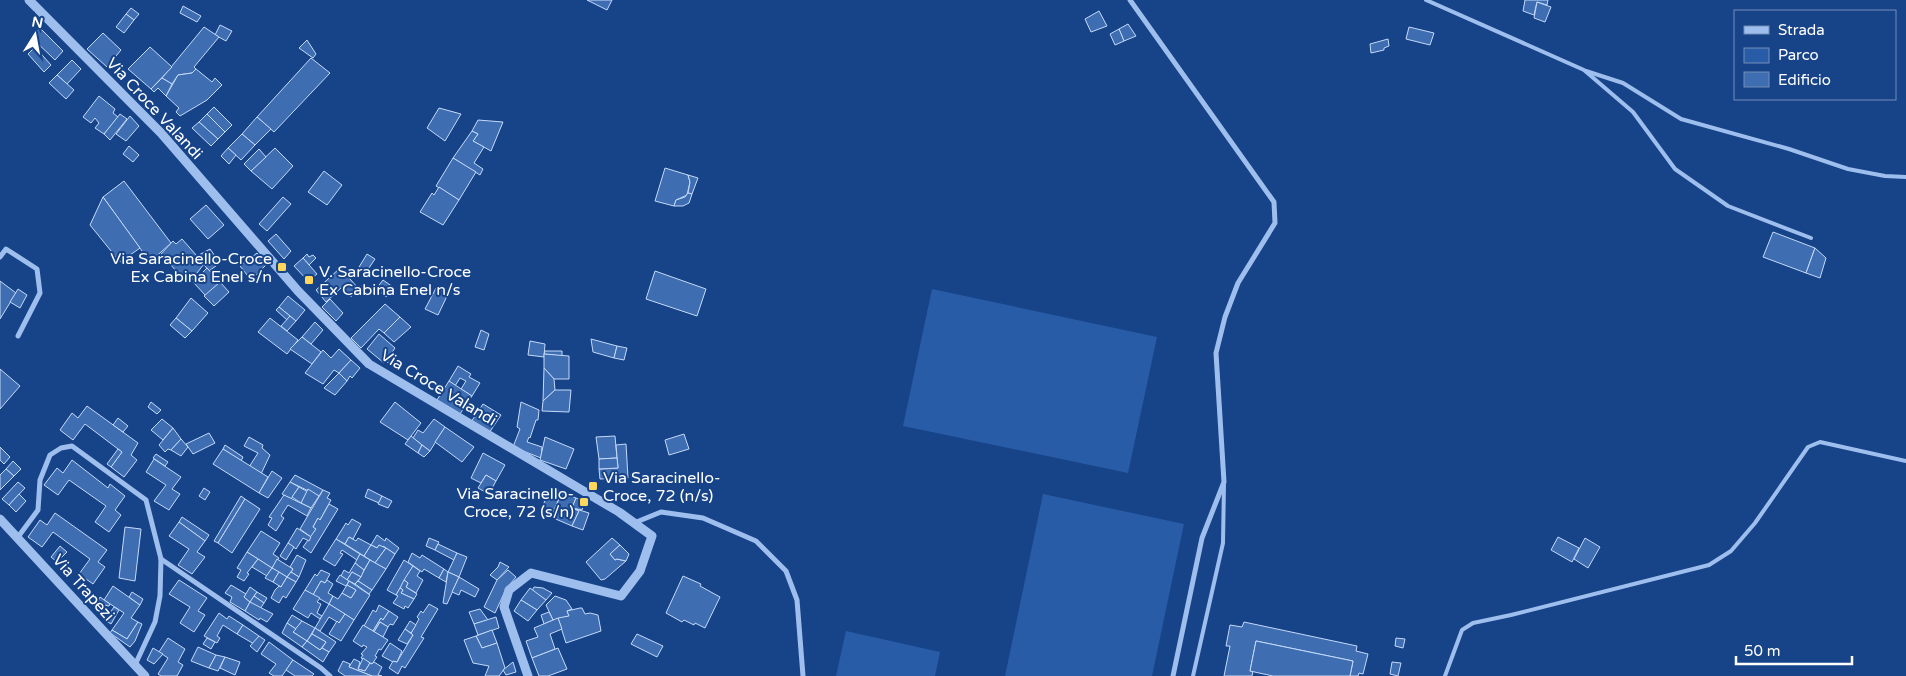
<svg xmlns="http://www.w3.org/2000/svg" width="1906" height="676" viewBox="0 0 1906 676" font-family="'Varela Round',sans-serif">
<style>
.green{fill:#295ca7}
.building{fill:#3f6db2;stroke:#c4dafa}
.lines{fill:none;stroke-linecap:round;stroke-linejoin:round}
.service{stroke:#9ebfee;stroke-width:4}
.minor{stroke:#9ebfee;stroke-width:5}
.tertiary{stroke:#9ebfee;stroke-width:9}
.poi-dot{fill:#ffd75b;stroke:#174388;stroke-width:2}
.labels{text-anchor:middle;stroke-width:4;stroke-linejoin:round;paint-order:stroke}
.street-label{font-size:16px;fill:#fff;stroke:#174388}
.poi-label{font-size:16px;fill:#fff;stroke:#174388;text-anchor:end}
</style>
<rect width="100%" height="100%" fill="#174388"/>
<g class="green">
<path d="M 932,289 L 1157,337 L 1128,473 L 903,426 Z"/>
<path d="M 1043,494 L 1184,524 L 1152,676 L 1005,676 Z"/>
<path d="M 846,631 L 940,652 L 935,676 L 836,676 Z"/>
</g>
<g class="building">
<path d="M 587,0 L 612,0 L 607,10 Z"/>
<path d="M 1525,0 L 1548,0 L 1547,5 L 1537,2 L 1534,15 L 1523,11 Z"/>
<path d="M 1537,2 L 1551,7 L 1545,22 L 1534,18 Z"/>
<path d="M 183,6 L 201,16 L 197,22 L 180,13 Z"/>
<path d="M 131,8 L 139,14 L 134,20 L 126,14 Z"/>
<path d="M 1099,11 L 1107,26 L 1091,32 L 1085,19 Z"/>
<path d="M 126,14 L 134,20 L 124,33 L 116,27 Z"/>
<path d="M 1128,24 L 1136,36 L 1124,41 L 1119,29 Z"/>
<path d="M 220,25 L 232,31 L 226,41 L 215,35 Z"/>
<path d="M 204,27 L 219,37 L 194,67 L 196,69 L 192,73 L 178,75 L 172,84 L 162,78 Z"/>
<path d="M 1409,27 L 1434,33 L 1430,45 L 1406,39 Z"/>
<path d="M 40,28 L 63,51 L 55,60 L 31,37 Z"/>
<path d="M 1119,29 L 1124,41 L 1115,45 L 1110,34 Z"/>
<path d="M 103,33 L 121,50 L 107,67 L 87,49 Z"/>
<path d="M 1388,39 L 1389,46 L 1384,48 L 1384,50 L 1371,53 L 1370,44 Z"/>
<path d="M 307,40 L 316,54 L 313,58 L 299,48 Z"/>
<path d="M 35,47 L 51,65 L 44,72 L 28,54 Z"/>
<path d="M 150,47 L 172,67 L 151,89 L 128,69 Z"/>
<path d="M 311,58 L 330,73 L 274,132 L 257,117 Z"/>
<path d="M 72,60 L 81,69 L 67,84 L 57,75 Z"/>
<path d="M 196,69 L 212,82 L 215,78 L 222,85 L 207,100 L 180,116 L 176,112 L 179,108 L 166,96 L 178,75 L 192,73 Z"/>
<path d="M 57,75 L 74,90 L 66,99 L 49,83 Z"/>
<path d="M 162,78 L 172,84 L 166,96 L 158,88 L 154,92 L 151,89 Z"/>
<path d="M 99,96 L 115,109 L 113,113 L 118,117 L 104,134 L 95,128 L 99,123 L 95,118 L 91,123 L 83,117 Z"/>
<path d="M 214,107 L 232,125 L 225,132 L 207,114 Z"/>
<path d="M 439,108 L 461,114 L 445,141 L 427,128 Z"/>
<path d="M 120,114 L 127,119 L 110,140 L 104,134 Z"/>
<path d="M 207,114 L 225,132 L 218,139 L 199,122 Z"/>
<path d="M 130,116 L 139,126 L 126,141 L 116,134 Z"/>
<path d="M 257,117 L 271,129 L 255,145 L 242,134 Z"/>
<path d="M 478,120 L 503,122 L 491,151 L 473,141 L 478,134 L 472,131 Z"/>
<path d="M 199,122 L 218,139 L 211,146 L 192,128 Z"/>
<path d="M 472,131 L 478,134 L 473,141 L 484,147 L 474,163 L 483,169 L 480,175 L 453,158 Z"/>
<path d="M 242,134 L 255,145 L 241,160 L 228,148 Z"/>
<path d="M 129,146 L 139,155 L 133,162 L 123,154 Z"/>
<path d="M 228,148 L 236,155 L 229,164 L 221,156 Z"/>
<path d="M 275,148 L 293,166 L 272,189 L 251,171 Z"/>
<path d="M 259,149 L 266,157 L 251,171 L 244,164 Z"/>
<path d="M 453,158 L 476,172 L 459,200 L 436,186 Z"/>
<path d="M 665,168 L 688,175 L 690,182 L 687,195 L 676,200 L 674,206 L 655,201 Z"/>
<path d="M 324,171 L 342,185 L 327,205 L 308,192 Z"/>
<path d="M 688,175 L 698,178 L 692,194 L 688,193 L 690,182 Z"/>
<path d="M 124,181 L 171,243 L 150,262 L 103,197 Z"/>
<path d="M 439,187 L 459,200 L 443,225 L 420,212 L 432,193 L 434,195 Z"/>
<path d="M 688,193 L 692,194 L 689,203 L 683,206 L 674,206 L 676,200 L 685,197 Z"/>
<path d="M 103,197 L 140,248 L 120,262 L 90,225 Z"/>
<path d="M 283,197 L 291,204 L 267,231 L 259,224 Z"/>
<path d="M 206,205 L 224,225 L 208,239 L 190,219 Z"/>
<path d="M 1773,232 L 1815,248 L 1806,273 L 1763,257 Z"/>
<path d="M 276,234 L 291,251 L 284,259 L 268,241 Z"/>
<path d="M 182,239 L 204,264 L 190,282 L 188,279 L 186,282 L 161,254 L 173,241 L 176,244 Z"/>
<path d="M 1815,248 L 1826,258 L 1820,278 L 1806,273 Z"/>
<path d="M 210,249 L 220,263 L 209,271 L 197,256 Z"/>
<path d="M 257,253 L 267,264 L 251,280 L 240,266 Z"/>
<path d="M 307,254 L 309,257 L 313,255 L 316,258 L 309,265 L 303,258 Z"/>
<path d="M 367,254 L 375,259 L 367,271 L 359,267 Z"/>
<path d="M 303,258 L 317,274 L 308,281 L 294,266 Z"/>
<path d="M 207,268 L 220,282 L 206,296 L 193,282 Z"/>
<path d="M 340,268 L 359,289 L 351,297 L 342,287 L 326,302 L 316,290 Z"/>
<path d="M 655,271 L 706,289 L 697,316 L 646,299 Z"/>
<path d="M 383,280 L 393,287 L 386,297 L 376,289 Z"/>
<path d="M 0,281 L 16,293 L 0,319 Z"/>
<path d="M 220,282 L 229,292 L 214,306 L 204,296 Z"/>
<path d="M 436,288 L 448,294 L 438,315 L 425,309 Z"/>
<path d="M 18,289 L 27,295 L 20,308 L 10,302 Z"/>
<path d="M 288,296 L 305,310 L 296,321 L 279,307 Z"/>
<path d="M 191,298 L 208,313 L 192,331 L 176,318 Z"/>
<path d="M 330,299 L 343,313 L 336,321 L 322,307 Z"/>
<path d="M 385,304 L 400,317 L 384,333 L 379,329 L 361,348 L 351,338 Z"/>
<path d="M 279,307 L 290,316 L 287,320 L 276,310 Z"/>
<path d="M 290,316 L 296,321 L 287,331 L 281,326 Z"/>
<path d="M 400,317 L 411,327 L 394,342 L 384,333 Z"/>
<path d="M 176,318 L 192,331 L 185,338 L 170,325 Z"/>
<path d="M 270,318 L 298,340 L 287,354 L 258,332 Z"/>
<path d="M 315,322 L 323,330 L 311,344 L 302,337 Z"/>
<path d="M 481,330 L 489,334 L 484,350 L 475,347 Z"/>
<path d="M 379,334 L 395,348 L 391,354 L 396,357 L 391,365 L 386,361 L 384,363 L 367,349 Z"/>
<path d="M 302,337 L 321,352 L 312,364 L 290,349 Z"/>
<path d="M 591,339 L 617,346 L 614,358 L 593,352 Z"/>
<path d="M 530,341 L 545,344 L 544,357 L 528,355 Z"/>
<path d="M 617,346 L 627,348 L 624,360 L 614,358 Z"/>
<path d="M 339,349 L 351,360 L 339,373 L 334,370 L 323,384 L 305,373 L 323,350 L 331,358 Z"/>
<path d="M 545,351 L 562,351 L 562,356 L 544,354 Z"/>
<path d="M 544,354 L 569,356 L 569,379 L 554,379 L 544,368 Z"/>
<path d="M 351,360 L 360,368 L 352,378 L 350,376 L 347,381 L 339,373 Z"/>
<path d="M 458,366 L 471,374 L 469,377 L 480,383 L 472,396 L 461,389 L 466,381 L 460,378 L 455,386 L 449,381 Z"/>
<path d="M 544,368 L 554,379 L 555,390 L 543,401 Z"/>
<path d="M 0,369 L 20,386 L 0,409 Z"/>
<path d="M 339,373 L 347,381 L 335,395 L 324,388 Z"/>
<path d="M 449,381 L 472,396 L 460,414 L 437,400 Z"/>
<path d="M 555,390 L 571,390 L 569,412 L 542,411 L 543,401 Z"/>
<path d="M 151,402 L 161,410 L 157,414 L 148,407 Z"/>
<path d="M 395,402 L 421,423 L 408,440 L 380,422 Z"/>
<path d="M 521,402 L 539,410 L 538,420 L 536,420 L 530,438 L 529,437 L 527,442 L 542,447 L 541,458 L 513,447 L 520,429 L 517,427 Z"/>
<path d="M 483,404 L 501,415 L 489,433 L 471,422 Z"/>
<path d="M 87,406 L 138,443 L 131,455 L 137,460 L 124,477 L 111,467 L 122,452 L 85,424 L 73,440 L 60,430 L 72,413 L 78,418 Z"/>
<path d="M 118,418 L 128,426 L 123,432 L 113,425 Z"/>
<path d="M 162,419 L 173,428 L 163,440 L 151,430 Z"/>
<path d="M 434,419 L 445,427 L 430,451 L 413,438 L 418,430 L 423,433 Z"/>
<path d="M 445,427 L 474,447 L 462,462 L 435,442 Z"/>
<path d="M 173,428 L 181,439 L 171,450 L 168,449 L 165,452 L 159,445 Z"/>
<path d="M 209,433 L 215,443 L 193,454 L 186,444 Z"/>
<path d="M 684,434 L 689,449 L 669,455 L 665,440 Z"/>
<path d="M 411,436 L 422,445 L 418,453 L 405,444 Z"/>
<path d="M 615,436 L 617,458 L 599,459 L 596,437 Z"/>
<path d="M 249,437 L 263,445 L 262,448 L 270,455 L 261,474 L 249,467 L 258,453 L 244,446 Z"/>
<path d="M 545,437 L 574,449 L 566,469 L 540,460 Z"/>
<path d="M 181,439 L 188,447 L 181,456 L 171,450 Z"/>
<path d="M 626,444 L 628,478 L 600,479 L 599,469 L 618,468 L 616,445 Z"/>
<path d="M 225,445 L 243,457 L 241,461 L 223,449 Z"/>
<path d="M 422,445 L 430,451 L 424,457 L 418,453 Z"/>
<path d="M 0,447 L 10,457 L 4,464 L 0,460 Z"/>
<path d="M 118,449 L 122,452 L 111,467 L 107,464 Z"/>
<path d="M 223,449 L 268,477 L 259,493 L 213,464 Z"/>
<path d="M 483,453 L 505,465 L 496,481 L 486,475 L 481,483 L 471,478 Z"/>
<path d="M 156,454 L 168,462 L 165,466 L 153,458 Z"/>
<path d="M 617,458 L 618,468 L 599,469 L 599,459 Z"/>
<path d="M 154,459 L 181,477 L 172,489 L 180,494 L 169,510 L 154,501 L 166,485 L 146,472 Z"/>
<path d="M 72,460 L 108,488 L 110,484 L 125,496 L 115,510 L 121,515 L 109,532 L 95,522 L 106,506 L 69,480 L 58,495 L 44,485 L 57,468 L 63,473 Z"/>
<path d="M 13,461 L 21,469 L 14,476 L 6,469 Z"/>
<path d="M 6,469 L 14,476 L 0,490 L 0,475 Z"/>
<path d="M 272,471 L 282,478 L 268,498 L 259,493 Z"/>
<path d="M 295,475 L 323,490 L 319,496 L 290,482 Z"/>
<path d="M 486,475 L 496,481 L 489,494 L 478,488 Z"/>
<path d="M 18,482 L 25,488 L 9,505 L 2,499 Z"/>
<path d="M 290,482 L 299,487 L 291,499 L 282,494 Z"/>
<path d="M 299,487 L 308,492 L 301,503 L 292,497 Z"/>
<path d="M 204,488 L 210,492 L 205,500 L 199,496 Z"/>
<path d="M 550,488 L 562,492 L 551,517 L 540,513 Z"/>
<path d="M 308,489 L 319,496 L 311,508 L 301,503 Z"/>
<path d="M 368,489 L 382,496 L 379,503 L 365,497 Z"/>
<path d="M 323,490 L 330,493 L 327,498 L 331,500 L 320,520 L 318,518 L 313,527 L 316,529 L 311,537 L 300,529 Z"/>
<path d="M 562,492 L 576,498 L 572,508 L 579,511 L 572,526 L 551,517 Z"/>
<path d="M 19,494 L 26,501 L 16,512 L 9,505 Z"/>
<path d="M 284,495 L 311,508 L 307,516 L 288,505 L 281,516 L 284,518 L 276,531 L 268,525 L 272,518 L 269,517 Z"/>
<path d="M 241,496 L 245,499 L 218,543 L 214,541 Z"/>
<path d="M 382,496 L 392,501 L 388,508 L 378,504 Z"/>
<path d="M 576,498 L 585,502 L 582,510 L 572,508 Z"/>
<path d="M 245,499 L 260,509 L 232,553 L 218,543 Z"/>
<path d="M 329,504 L 338,509 L 311,553 L 303,547 L 316,529 L 313,527 L 318,518 L 320,520 Z"/>
<path d="M 576,509 L 589,513 L 583,530 L 572,526 L 579,511 Z"/>
<path d="M 55,513 L 107,550 L 98,562 L 105,567 L 93,584 L 79,574 L 90,559 L 53,532 L 42,547 L 28,537 L 40,520 L 47,525 Z"/>
<path d="M 182,517 L 209,535 L 205,541 L 179,522 Z"/>
<path d="M 352,519 L 361,524 L 353,539 L 349,537 L 345,544 L 336,539 L 346,523 L 348,525 Z"/>
<path d="M 179,522 L 205,541 L 197,552 L 205,557 L 192,574 L 178,565 L 189,549 L 169,536 Z"/>
<path d="M 125,527 L 141,529 L 135,581 L 119,578 Z"/>
<path d="M 297,528 L 311,537 L 309,541 L 303,538 L 296,549 L 288,543 Z"/>
<path d="M 261,531 L 280,543 L 273,554 L 279,558 L 272,568 L 247,552 Z"/>
<path d="M 377,535 L 385,541 L 386,538 L 399,548 L 395,554 L 383,546 L 382,547 L 379,545 L 377,548 L 371,545 Z"/>
<path d="M 349,537 L 356,541 L 358,538 L 371,545 L 364,556 L 345,544 Z"/>
<path d="M 1558,537 L 1579,548 L 1572,562 L 1551,550 Z"/>
<path d="M 429,538 L 439,542 L 435,550 L 426,546 Z"/>
<path d="M 612,538 L 620,545 L 610,554 L 615,560 L 617,559 L 626,561 L 605,579 L 601,580 L 586,562 Z"/>
<path d="M 1585,538 L 1600,547 L 1588,568 L 1574,559 Z"/>
<path d="M 336,539 L 360,554 L 357,560 L 342,550 L 340,553 L 343,554 L 335,566 L 323,559 Z"/>
<path d="M 288,543 L 294,547 L 286,560 L 280,556 Z"/>
<path d="M 438,544 L 457,553 L 454,560 L 435,550 Z"/>
<path d="M 371,545 L 377,548 L 379,545 L 386,548 L 375,563 L 364,556 Z"/>
<path d="M 620,545 L 629,554 L 626,561 L 617,559 L 615,560 L 610,554 Z"/>
<path d="M 60,546 L 67,552 L 57,562 L 51,557 Z"/>
<path d="M 386,548 L 395,554 L 386,569 L 375,563 Z"/>
<path d="M 247,552 L 258,559 L 247,573 L 249,574 L 244,581 L 237,577 L 241,570 L 237,568 Z"/>
<path d="M 412,553 L 420,558 L 422,555 L 444,569 L 439,578 L 424,569 L 422,572 L 408,562 Z"/>
<path d="M 457,553 L 467,557 L 459,577 L 448,572 Z"/>
<path d="M 360,554 L 370,560 L 364,570 L 355,563 Z"/>
<path d="M 297,555 L 306,560 L 299,577 L 291,572 L 293,569 L 290,567 Z"/>
<path d="M 258,559 L 272,568 L 267,576 L 252,567 Z"/>
<path d="M 277,559 L 293,569 L 287,577 L 272,568 Z"/>
<path d="M 370,560 L 386,569 L 372,590 L 358,581 Z"/>
<path d="M 404,560 L 413,566 L 396,595 L 387,590 Z"/>
<path d="M 500,562 L 509,567 L 497,580 L 490,575 L 498,567 Z"/>
<path d="M 355,563 L 364,570 L 361,577 L 352,572 L 347,580 L 341,576 L 344,570 L 349,573 Z"/>
<path d="M 413,566 L 420,571 L 417,576 L 423,580 L 416,593 L 406,587 L 408,583 L 404,580 Z"/>
<path d="M 272,568 L 279,572 L 273,582 L 265,578 Z"/>
<path d="M 444,569 L 448,572 L 446,582 L 439,578 Z"/>
<path d="M 321,570 L 330,574 L 325,583 L 321,581 L 313,595 L 305,590 L 315,574 L 317,576 Z"/>
<path d="M 508,570 L 516,577 L 506,589 L 495,613 L 484,607 L 497,580 Z"/>
<path d="M 279,572 L 287,577 L 281,587 L 273,582 Z"/>
<path d="M 291,572 L 299,577 L 296,582 L 287,577 Z"/>
<path d="M 352,572 L 361,577 L 355,584 L 347,580 Z"/>
<path d="M 448,572 L 459,577 L 447,604 L 443,603 Z"/>
<path d="M 340,575 L 349,581 L 346,586 L 336,581 Z"/>
<path d="M 683,576 L 701,584 L 700,586 L 720,597 L 705,628 L 695,623 L 694,625 L 684,620 L 682,622 L 666,613 Z"/>
<path d="M 287,577 L 296,582 L 286,598 L 283,596 L 279,603 L 271,598 L 275,590 L 279,586 L 281,587 Z"/>
<path d="M 459,577 L 479,589 L 475,597 L 461,590 L 459,595 L 452,592 Z"/>
<path d="M 179,580 L 207,598 L 198,611 L 205,615 L 194,632 L 180,623 L 190,607 L 169,594 Z"/>
<path d="M 327,580 L 333,584 L 328,593 L 333,596 L 329,604 L 313,595 L 321,581 L 325,583 Z"/>
<path d="M 404,580 L 408,583 L 406,587 L 417,594 L 414,599 L 401,593 L 403,590 L 400,588 Z"/>
<path d="M 349,581 L 370,595 L 354,620 L 329,604 L 333,596 L 338,599 L 342,593 L 351,598 L 356,590 L 347,585 Z"/>
<path d="M 358,581 L 372,590 L 369,594 L 355,584 Z"/>
<path d="M 231,585 L 246,594 L 244,597 L 250,602 L 245,611 L 230,602 L 232,597 L 225,593 Z"/>
<path d="M 347,585 L 356,590 L 351,598 L 342,593 Z"/>
<path d="M 113,586 L 140,605 L 131,618 L 138,622 L 127,639 L 112,630 L 124,613 L 104,600 Z"/>
<path d="M 250,587 L 257,592 L 250,602 L 244,597 Z"/>
<path d="M 534,587 L 543,588 L 552,593 L 546,600 L 532,591 Z"/>
<path d="M 400,588 L 403,590 L 401,593 L 414,599 L 408,608 L 405,606 L 404,609 L 393,603 L 398,596 L 396,595 Z"/>
<path d="M 530,588 L 546,600 L 537,610 L 521,600 Z"/>
<path d="M 305,590 L 320,598 L 317,602 L 321,604 L 317,613 L 322,616 L 320,619 L 311,613 L 308,618 L 293,609 Z"/>
<path d="M 132,592 L 143,599 L 140,605 L 129,597 Z"/>
<path d="M 257,592 L 267,598 L 264,603 L 254,596 Z"/>
<path d="M 254,596 L 264,603 L 260,609 L 250,602 Z"/>
<path d="M 555,596 L 566,600 L 572,609 L 567,611 L 569,616 L 553,620 L 546,605 Z"/>
<path d="M 100,597 L 110,604 L 109,606 L 104,605 L 102,609 L 96,605 Z"/>
<path d="M 521,600 L 537,610 L 528,621 L 514,611 Z"/>
<path d="M 250,602 L 273,614 L 267,622 L 260,618 L 259,620 L 245,611 Z"/>
<path d="M 329,604 L 345,614 L 339,623 L 329,617 L 320,631 L 315,628 Z"/>
<path d="M 429,604 L 438,609 L 421,637 L 424,638 L 405,668 L 402,666 L 398,674 L 389,668 L 393,661 L 397,662 L 413,635 L 411,633 L 419,619 L 417,617 L 421,611 L 423,613 Z"/>
<path d="M 379,605 L 389,611 L 383,620 L 381,618 L 373,631 L 364,626 L 373,610 L 376,612 Z"/>
<path d="M 114,607 L 119,610 L 111,624 L 105,620 Z"/>
<path d="M 580,608 L 582,608 L 585,614 L 590,613 L 598,615 L 601,631 L 566,643 L 558,618 L 569,616 L 567,611 Z"/>
<path d="M 480,609 L 488,620 L 474,624 L 469,612 Z"/>
<path d="M 389,611 L 398,617 L 393,625 L 390,624 L 388,627 L 380,622 L 374,632 L 373,631 L 381,618 L 383,620 Z"/>
<path d="M 549,612 L 553,620 L 544,624 L 541,615 Z"/>
<path d="M 219,613 L 227,619 L 229,616 L 243,625 L 237,634 L 223,625 L 217,636 L 220,638 L 217,643 L 204,636 Z"/>
<path d="M 345,614 L 354,620 L 341,641 L 329,634 L 337,621 L 339,623 Z"/>
<path d="M 292,615 L 302,621 L 296,629 L 287,623 Z"/>
<path d="M 496,617 L 499,628 L 478,635 L 474,624 Z"/>
<path d="M 558,618 L 562,629 L 550,634 L 555,649 L 532,658 L 526,641 L 538,637 L 534,628 Z"/>
<path d="M 302,621 L 315,628 L 307,641 L 293,632 Z"/>
<path d="M 410,621 L 416,625 L 411,633 L 405,629 Z"/>
<path d="M 138,622 L 142,624 L 135,641 L 130,647 L 110,633 L 112,630 L 127,639 Z"/>
<path d="M 380,622 L 388,627 L 383,637 L 374,632 Z"/>
<path d="M 1244,622 L 1357,646 L 1356,651 L 1368,654 L 1363,674 L 1359,673 L 1358,676 L 1350,676 L 1353,661 L 1256,641 L 1250,671 L 1253,671 L 1252,676 L 1224,676 L 1230,646 L 1226,646 L 1230,625 L 1242,627 Z"/>
<path d="M 287,623 L 296,629 L 293,632 L 307,641 L 302,647 L 282,633 Z"/>
<path d="M 243,625 L 259,636 L 254,644 L 237,634 Z"/>
<path d="M 363,625 L 388,640 L 381,650 L 379,649 L 375,656 L 377,657 L 372,664 L 361,658 L 363,655 L 361,654 L 367,647 L 363,645 L 362,647 L 353,641 Z"/>
<path d="M 315,628 L 336,642 L 329,652 L 322,648 L 326,642 L 312,634 Z"/>
<path d="M 405,629 L 413,635 L 407,644 L 398,640 Z"/>
<path d="M 492,630 L 497,643 L 482,648 L 476,636 Z"/>
<path d="M 312,634 L 326,642 L 320,650 L 307,641 Z"/>
<path d="M 637,634 L 663,646 L 657,657 L 631,644 Z"/>
<path d="M 259,636 L 265,640 L 257,652 L 250,646 Z"/>
<path d="M 476,636 L 482,648 L 497,643 L 505,668 L 499,676 L 485,676 L 489,666 L 473,663 L 464,640 Z"/>
<path d="M 168,638 L 185,649 L 178,662 L 183,665 L 177,676 L 161,676 L 158,674 L 168,658 L 159,652 Z"/>
<path d="M 207,638 L 215,642 L 211,649 L 203,644 Z"/>
<path d="M 1396,638 L 1405,639 L 1403,648 L 1395,646 Z"/>
<path d="M 307,641 L 320,650 L 322,648 L 329,652 L 323,662 L 302,647 Z"/>
<path d="M 1256,641 L 1353,661 L 1350,676 L 1273,676 L 1250,671 Z"/>
<path d="M 269,642 L 293,660 L 282,676 L 274,676 L 269,673 L 276,664 L 261,654 Z"/>
<path d="M 390,643 L 402,651 L 397,662 L 393,661 L 393,662 L 382,656 Z"/>
<path d="M 198,647 L 216,655 L 209,668 L 191,661 Z"/>
<path d="M 153,648 L 163,654 L 154,664 L 147,660 Z"/>
<path d="M 558,648 L 567,669 L 548,676 L 539,676 L 532,658 Z"/>
<path d="M 216,655 L 225,657 L 218,671 L 209,668 Z"/>
<path d="M 225,657 L 240,662 L 235,675 L 220,668 Z"/>
<path d="M 363,658 L 370,663 L 365,671 L 358,669 Z"/>
<path d="M 354,659 L 360,662 L 358,669 L 365,671 L 370,663 L 372,664 L 374,662 L 382,667 L 378,675 L 382,676 L 372,676 L 349,667 Z"/>
<path d="M 293,660 L 314,674 L 312,676 L 295,676 L 286,670 Z"/>
<path d="M 343,661 L 350,664 L 349,667 L 372,676 L 345,676 L 338,671 Z"/>
<path d="M 513,662 L 516,672 L 506,675 L 503,670 Z"/>
<path d="M 1392,662 L 1401,663 L 1398,676 L 1390,674 Z"/>
</g>
<g class="lines">
<g class="service">
<path d="M 1426,0 L 1584,70 L 1633,112 L 1675,169 L 1728,206 L 1811,238"/>
<path d="M 1586,71 L 1623,83 L 1681,119 L 1789,149 L 1848,169 L 1885,176 L 1906,177"/>
<path d="M 1193,676 L 1223,543 L 1224,484"/>
<path d="M 1445,676 L 1462,630 L 1473,623 L 1511,615 L 1709,565 L 1731,551 L 1755,523 L 1808,447 L 1820,442 L 1906,461"/>
</g>
<g class="minor">
<path d="M 1130,0 L 1274,202 L 1275,223 L 1238,283 L 1225,317 L 1216,353 L 1224,482 L 1202,538 L 1173,676"/>
<path d="M 0,257 L 6,249 L 37,269 L 40,293 L 18,336"/>
<path d="M 634,523 L 661,512 L 703,518 L 756,541 L 786,571 L 797,600 L 803,676"/>
<path d="M 18,537 L 38,510 L 40,480 L 50,455 L 61,448 L 72,446 L 146,500 L 161,559 L 160,596 L 155,622 L 135,665"/>
<path d="M 161,559 L 321,668 L 330,676"/>
</g>
<g class="tertiary">
<path d="M 29,0 L 161,133 L 298,291 L 369,364 L 619,512 L 652,536 L 640,571 L 621,596 L 531,573 L 509,590 L 504,607 L 528,676"/>
<path d="M 0,519 L 145,676"/>
</g>
</g>
<g class="poi-dot">
<rect x="277" y="262" width="10" height="10" rx="2.5"/>
<rect x="304" y="275" width="10" height="10" rx="2.5"/>
<rect x="588" y="481" width="10" height="10" rx="2.5"/>
<rect x="579" y="497" width="10" height="10" rx="2.5"/>
</g>
<g class="labels">
<g class="street-label">
<text transform="translate(155 108) rotate(47)" y="6">Via Croce Valandi</text>
<text transform="translate(439 387) rotate(31)" y="6">Via Croce Valandi</text>
<text transform="translate(84 587) rotate(48)" y="6">Via Trapezi</text>
</g>
<g class="poi-label">
<text x="272" y="264">Via Saracinello-Croce<tspan x="272" dy="18">Ex Cabina Enel s/n</tspan></text>
<text x="319" y="277" text-anchor="start">V. Saracinello-Croce<tspan x="319" dy="18">Ex Cabina Enel n/s</tspan></text>
<text x="603" y="483" text-anchor="start">Via Saracinello-<tspan x="603" dy="18">Croce, 72 (n/s)</tspan></text>
<text x="574" y="499">Via Saracinello-<tspan x="574" dy="18">Croce, 72 (s/n)</tspan></text>
</g>
</g>
<rect x="1734" y="10" width="162" height="90" fill="#174388" stroke="#748eb8"/>
<rect x="1744" y="26" width="25" height="8" fill="#9ebfee" stroke="#748eb8"/>
<text x="1778" y="35" font-size="15" fill="#ffffff">Strada</text>
<rect x="1744" y="48" width="25" height="15" fill="#295ca7" stroke="#748eb8"/>
<text x="1778" y="60" font-size="15" fill="#ffffff">Parco</text>
<rect x="1744" y="72" width="25" height="15" fill="#3f6db2" stroke="#748eb8"/>
<text x="1778" y="85" font-size="15" fill="#ffffff">Edificio</text>
<g transform="translate(35 35) rotate(11)" stroke="#174388" stroke-width="4" paint-order="stroke">
<path d="M0-4L9 19L0 12L-9 19Z" fill="#ffffff"/>
<text y="-8" font-size="14" font-weight="bold" text-anchor="middle" fill="#ffffff">N</text>
</g>
<path d="M1736 656v8h116v-8" fill="none" stroke="#ffffff" stroke-width="2.5"/>
<text x="1744" y="656" font-size="15" fill="#ffffff" stroke="#174388" stroke-width="4" paint-order="stroke">50 m</text>
</svg>
